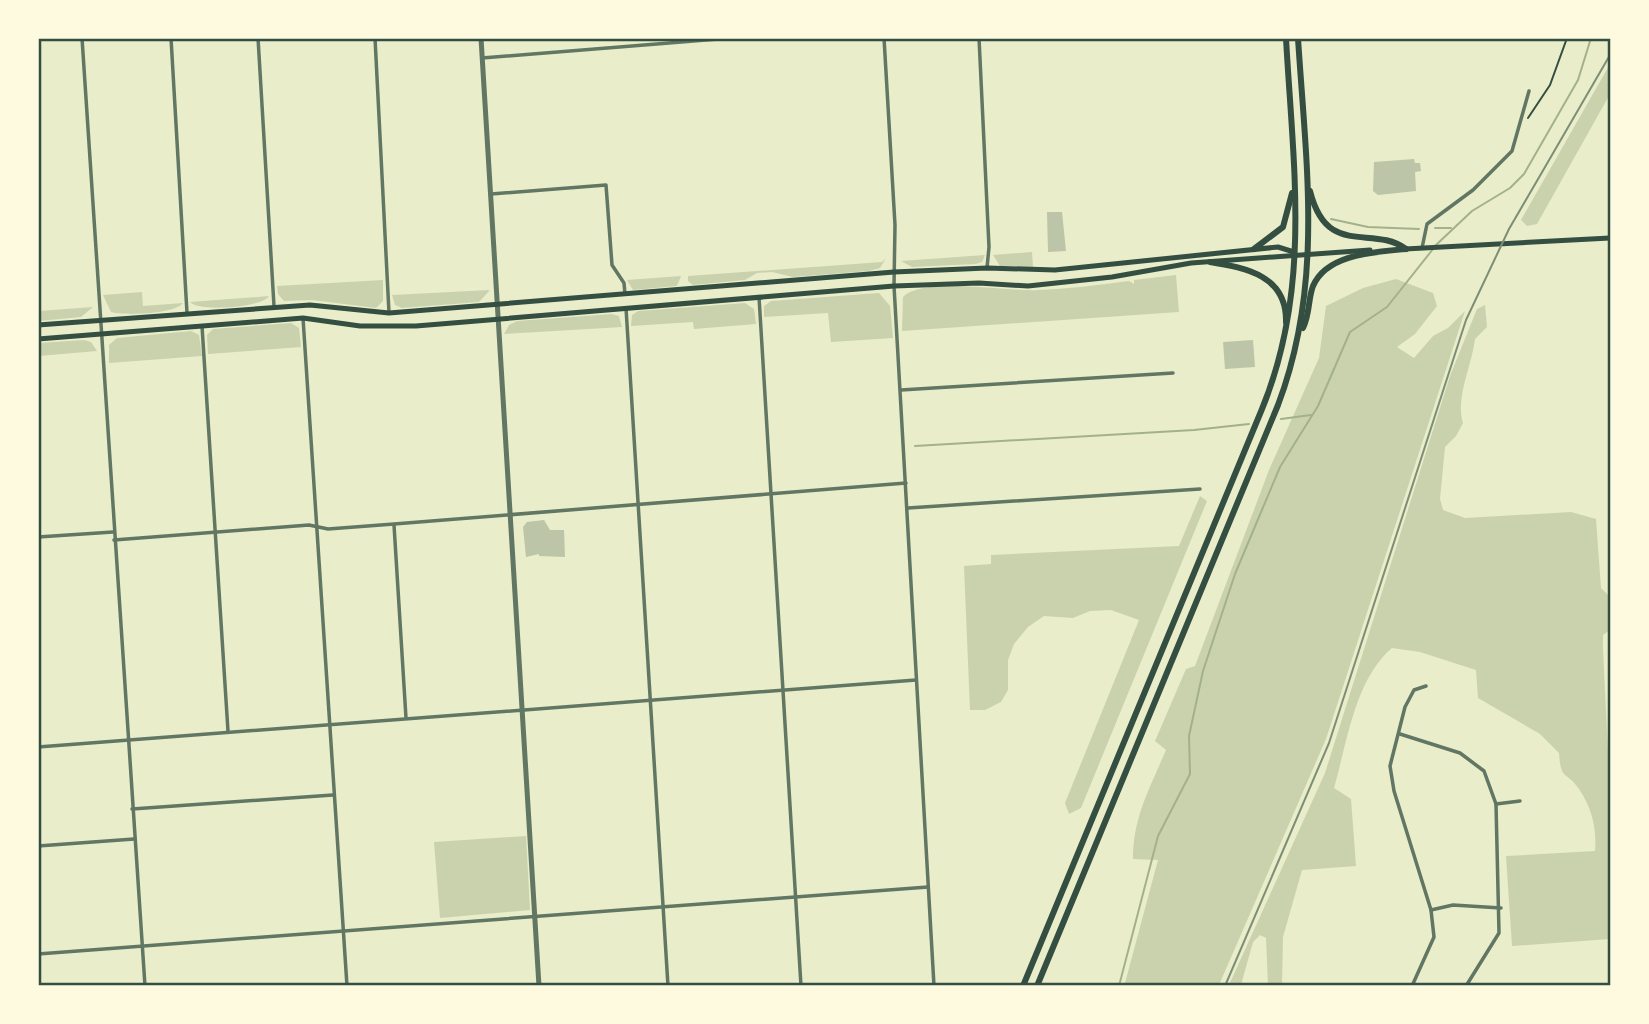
<svg xmlns="http://www.w3.org/2000/svg" width="1649" height="1024" viewBox="0 0 1649 1024" font-family="Ubuntu,sans-serif">
<style>
.green{fill:#cad2ad}
.lines{fill:none;stroke-linecap:round;stroke-linejoin:round}
.stream{stroke:#a3b18a;stroke-width:2}
.building{fill:#bcc5a7}
.path{stroke:#344e41;stroke-width:2}
.minor{stroke:#617663;stroke-width:3.5}
.tertiary{stroke:#617663;stroke-width:5}
.secondary{stroke:#344e41;stroke-width:5}
.primary{stroke:#344e41;stroke-width:6}
.rail{stroke:#7c8e77;stroke-width:2}
.neatline{fill:none;stroke:#344e41;stroke-width:2.5}
</style>
<rect width="100%" height="100%" fill="#e9edc9"/>
<g class="green">
<path d="M 1610,64 L 1610,94 L 1537,224 L 1527,226 L 1521,220 Z"/>
<path d="M 1032,252 L 1033,267 L 1000,266 L 993,255 Z"/>
<path d="M 985,255 L 982,262 L 976,264 L 912,267 L 901,261 Z"/>
<path d="M 886,258 L 880,268 L 869,271 L 793,277 L 772,272 L 757,273 L 745,280 L 693,285 L 688,281 L 688,276 L 882,262 Z"/>
<path d="M 1176,275 L 1179,312 L 902,331 L 903,297 C 923,276 1008,292 1037,290 C 1068,289 1098,285 1129,281 L 1134,284 L 1134,280 Z"/>
<path d="M 681,276 L 677,286 L 633,290 L 627,280 Z"/>
<path d="M 1396,279 L 1433,293 L 1437,306 L 1415,334 L 1397,347 L 1414,358 L 1433,336 L 1448,328 L 1465,311 L 1326,739 L 1219,985 L 1125,983 L 1158,860 L 1133,859 C 1133,817 1150,788 1166,750 L 1155,741 L 1186,669 L 1195,666 L 1269,470 L 1319,358 L 1326,306 L 1363,288 Z"/>
<path d="M 383,280 L 383,301 L 376,308 L 312,300 L 284,301 L 278,294 L 277,286 Z"/>
<path d="M 490,290 L 479,302 L 402,308 L 395,305 L 392,295 Z"/>
<path d="M 142,292 L 143,306 L 183,303 C 175,314 124,316 111,312 L 103,295 Z"/>
<path d="M 879,293 L 890,306 L 893,338 L 831,342 L 828,313 L 764,317 L 764,306 L 771,301 Z"/>
<path d="M 269,296 C 262,308 198,312 190,302 Z"/>
<path d="M 745,303 L 754,309 L 756,324 L 694,329 L 693,322 L 631,326 L 632,315 L 638,311 Z"/>
<path d="M 1485,305 L 1487,327 L 1475,339 C 1472,366 1455,397 1463,423 L 1456,436 L 1445,447 L 1440,499 L 1443,510 L 1465,518 L 1571,512 L 1596,519 L 1601,588 L 1609,596 L 1610,630 L 1603,635 L 1603,648 L 1610,795 L 1610,939 L 1512,946 L 1506,856 L 1595,851 C 1597,829 1592,808 1579,789 C 1566,770 1561,782 1559,753 L 1540,734 L 1478,698 L 1476,670 L 1420,652 L 1392,648 C 1355,679 1347,743 1334,788 L 1351,799 L 1356,866 L 1302,870 L 1283,937 L 1282,985 L 1268,985 L 1266,938 L 1260,935 L 1253,942 L 1241,985 L 1229,985 L 1325,773 L 1450,376 L 1477,309 Z"/>
<path d="M 93,307 L 81,317 L 39,321 L 39,311 Z"/>
<path d="M 612,314 L 619,316 L 622,327 L 504,334 L 509,325 L 517,321 Z"/>
<path d="M 291,323 L 299,328 L 301,347 L 208,354 L 207,335 L 213,329 Z"/>
<path d="M 191,331 L 199,335 L 202,356 L 109,363 L 109,345 L 117,338 Z"/>
<path d="M 84,340 L 91,342 L 97,351 L 39,356 L 39,343 Z"/>
<path d="M 1200,496 L 1207,501 L 1081,808 L 1069,814 L 1065,803 L 1139,620 L 1111,610 L 1090,611 L 1073,618 L 1044,616 L 1028,627 L 1014,644 L 1008,660 L 1008,690 L 1001,702 L 985,710 L 970,710 L 964,566 L 991,564 L 991,555 L 1179,546 Z"/>
<path d="M 526,836 L 530,910 L 440,918 L 434,842 Z"/>
</g>
<g class="lines">
<g class="stream">
<path d="M 1331,219 L 1368,227 L 1419,229"/>
<path d="M 1435,228 L 1451,228"/>
<path d="M 1436,245 L 1472,211 L 1510,188 L 1524,174 L 1578,80 L 1591,38"/>
<path d="M 1281,419 L 1311,415"/>
<path d="M 915,446 L 1194,430 L 1249,424"/>
<path d="M 1119,986 L 1158,836 L 1190,774 L 1189,736 L 1203,671 L 1235,574 L 1280,467 L 1318,406 L 1350,332 L 1387,307 L 1433,249"/>
</g>
</g>
<g class="building">
<path d="M 1414,159 L 1415,163 L 1420,163 L 1421,171 L 1415,172 L 1416,191 L 1378,195 L 1373,191 L 1374,162 Z"/>
<path d="M 1047,212 L 1062,212 L 1066,251 L 1048,252 Z"/>
<path d="M 1253,340 L 1255,367 L 1225,369 L 1223,342 Z"/>
<path d="M 544,520 L 550,530 L 564,530 L 565,557 L 539,556 L 539,554 L 526,557 L 523,527 L 527,522 Z"/>
</g>
<g class="lines">
<path class="path" d="M 1528,118 L 1550,85 L 1567,38"/>
<g class="minor">
<path d="M 82,38 L 145,986"/>
<path d="M 171,38 L 187,313"/>
<path d="M 258,38 L 274,306"/>
<path d="M 375,38 L 389,313"/>
<path d="M 884,38 L 895,225 L 894,286 L 934,986"/>
<path d="M 979,38 L 989,247 L 987,268"/>
<path d="M 482,58 L 731,38"/>
<path d="M 491,194 L 606,185 L 612,265 L 624,283 L 625,294"/>
<path d="M 1422,248 L 1427,224 L 1473,190 L 1512,151 L 1529,91"/>
<path d="M 759,297 L 801,986"/>
<path d="M 626,308 L 668,986"/>
<path d="M 303,318 L 347,986"/>
<path d="M 202,326 L 228,731"/>
<path d="M 901,390 L 1173,373"/>
<path d="M 908,508 L 1200,489"/>
<path d="M 394,525 L 406,718"/>
<path d="M 38,537 L 113,532"/>
<path d="M 114,540 L 309,525 L 328,529 L 394,524 L 906,483"/>
<path d="M 1400,734 L 1460,753 L 1484,771 L 1496,804 L 1499,933 L 1466,986"/>
<path d="M 38,747 L 916,680"/>
<path d="M 1496,804 L 1520,801"/>
<path d="M 132,809 L 333,795"/>
<path d="M 38,846 L 134,839"/>
<path d="M 1431,910 L 1453,905 L 1501,908"/>
<path d="M 38,954 L 928,887"/>
<path d="M 1412,986 L 1434,937 L 1431,910 L 1394,791 L 1390,766 L 1405,707 L 1414,690 L 1426,686"/>
</g>
<path class="tertiary" d="M 481,38 L 539,986"/>
<g class="secondary">
<path d="M 1405,249 L 1610,238"/>
<path d="M 38,325 L 310,305 L 389,313 L 894,272 L 987,268 L 1055,270 L 1278,247 L 1294,252"/>
<path d="M 38,339 L 303,318 L 360,326 L 416,326 L 894,286 L 979,283 L 1028,286 L 1112,277 L 1191,263 L 1370,250"/>
</g>
<g class="primary">
<path d="M 1310,191 C 1327,259 1372,224 1406,249"/>
<path d="M 1254,249 L 1283,227 L 1292,193"/>
<path d="M 1210,262 C 1247,268 1287,276 1286,322"/>
<path d="M 1303,328 C 1310,314 1308,299 1313,286 C 1327,253 1377,252 1406,249"/>
<path d="M 1023,986 L 1262,409 C 1312,287 1293,166 1286,38"/>
<path d="M 1037,986 L 1278,405 C 1324,284 1306,164 1298,38"/>
</g>
<path class="rail" d="M 1225,986 L 1329,743 L 1466,320 L 1509,229 L 1610,55"/>
</g>
<rect width="1649" height="1024" fill="none" stroke="#fefae0" stroke-width="80"/>
<rect x="40" y="40" width="1569" height="944" class="neatline"/>
</svg>
